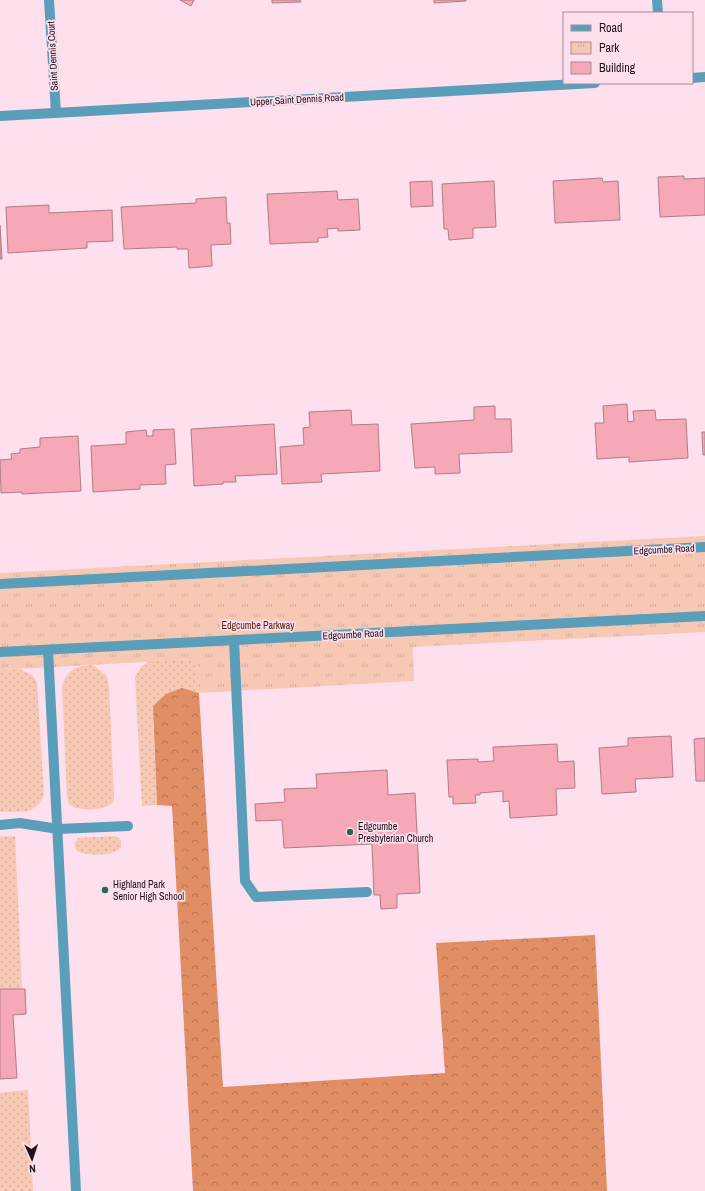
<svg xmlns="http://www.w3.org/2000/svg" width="705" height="1191" viewBox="0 0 705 1191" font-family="'Archivo Narrow',sans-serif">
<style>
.grass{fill:url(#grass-dots)}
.forest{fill:url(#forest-crowns)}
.park{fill:url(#park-tufts)}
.building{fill:#f6a8b7;stroke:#af7d86}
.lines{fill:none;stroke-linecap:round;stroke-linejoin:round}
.minor{stroke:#5b9eba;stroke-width:10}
.poi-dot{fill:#2a6650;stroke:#fddfee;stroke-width:1.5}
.labels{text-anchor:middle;stroke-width:3.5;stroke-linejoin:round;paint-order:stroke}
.street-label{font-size:10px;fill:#211019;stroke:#fddfee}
.park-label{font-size:10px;fill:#521e00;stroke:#fddfee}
.poi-label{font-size:10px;fill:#211019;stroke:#fddfee;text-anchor:start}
</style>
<defs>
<pattern id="grass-dots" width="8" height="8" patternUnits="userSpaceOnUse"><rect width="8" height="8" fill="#f7c9b4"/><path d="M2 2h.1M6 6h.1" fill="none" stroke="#d3ac9a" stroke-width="1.8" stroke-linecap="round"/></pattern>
<pattern id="forest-crowns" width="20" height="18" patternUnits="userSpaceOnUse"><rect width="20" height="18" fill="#e28e65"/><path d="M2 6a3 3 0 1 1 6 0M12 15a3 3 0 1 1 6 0" fill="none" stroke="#b77352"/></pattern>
<pattern id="park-tufts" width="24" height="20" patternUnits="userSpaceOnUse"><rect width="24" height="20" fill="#f7c9b4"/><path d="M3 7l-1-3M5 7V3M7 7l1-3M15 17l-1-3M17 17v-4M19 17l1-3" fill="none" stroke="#d3ac9a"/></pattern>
</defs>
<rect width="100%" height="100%" fill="#fddfee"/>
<g class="grass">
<path d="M 197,659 L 199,693 L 182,688 L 153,722 L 157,805 L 142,806 L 135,677 L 141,667 L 149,661 Z"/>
<path d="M 93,665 L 107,676 L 109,687 L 114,798 L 113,803 C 102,811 80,812 69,804 L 67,796 L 62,687 C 67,670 75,666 93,665 Z"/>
<path d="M 20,669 L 32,675 L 37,682 L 44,795 C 35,816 20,811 0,812 L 0,670 Z"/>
<path d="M 15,836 L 22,989 L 0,989 L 0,837 Z"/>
<path d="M 115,836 L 121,840 L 121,847 C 114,857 87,856 77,851 C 74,847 74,842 78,838 Z"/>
<path d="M 28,1090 L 33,1191 L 0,1191 L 0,1093 Z"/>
</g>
<path class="forest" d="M 182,688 L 199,693 L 223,1087 L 445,1073 L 436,943 L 595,935 L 607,1191 L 193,1191 L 172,806 L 157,805 L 153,706 L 166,694 Z"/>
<path class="park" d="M 705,536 L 705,632 L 413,647 L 414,681 L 199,693 L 197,659 L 0,670 L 0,573 Z"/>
<g class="building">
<path d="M 180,0 L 194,0 L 191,6 Z"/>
<path d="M 272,0 L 300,0 L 301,2 L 272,3 Z"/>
<path d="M 434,0 L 466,0 L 466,1 L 434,3 Z"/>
<path d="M 684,176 L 684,179 L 705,178 L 705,215 L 660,217 L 658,177 Z"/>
<path d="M 602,178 L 603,182 L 618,181 L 620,220 L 555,223 L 553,181 Z"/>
<path d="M 432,181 L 433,206 L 411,207 L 410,182 Z"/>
<path d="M 494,181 L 496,227 L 473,228 L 473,238 L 449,240 L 448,229 L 444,229 L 442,184 Z"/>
<path d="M 337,191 L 338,200 L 358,199 L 360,230 L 338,231 L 338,228 L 327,229 L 328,237 L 318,238 L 318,242 L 270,244 L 267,194 Z"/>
<path d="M 226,197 L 227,223 L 230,223 L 231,244 L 211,245 L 212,266 L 189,268 L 188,249 L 177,249 L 177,247 L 124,249 L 121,207 L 196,203 L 196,199 Z"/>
<path d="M 49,205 L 49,213 L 112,210 L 113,241 L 87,242 L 87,248 L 8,253 L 6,207 Z"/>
<path d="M 0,225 L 2,259 L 0,259 Z"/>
<path d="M 627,404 L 628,422 L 634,421 L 633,411 L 655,410 L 656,420 L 686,419 L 688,458 L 629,462 L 629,457 L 597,459 L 595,423 L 604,423 L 603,406 Z"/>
<path d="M 495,406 L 495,419 L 511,419 L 512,452 L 459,454 L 460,473 L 435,474 L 435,467 L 415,468 L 411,424 L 474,420 L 474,407 Z"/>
<path d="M 351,410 L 352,425 L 378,424 L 380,471 L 321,474 L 322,482 L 282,484 L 280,447 L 304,445 L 303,428 L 310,427 L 309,412 Z"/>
<path d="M 274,424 L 277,474 L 235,476 L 236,482 L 223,482 L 223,484 L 194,486 L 191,429 Z"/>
<path d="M 174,429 L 176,464 L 165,465 L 166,484 L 140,485 L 140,489 L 93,492 L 91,446 L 126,444 L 126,432 L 146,430 L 147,436 L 153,436 L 153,430 Z"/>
<path d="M 702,432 L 705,432 L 705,455 L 703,455 Z"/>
<path d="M 78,436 L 81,491 L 22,494 L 22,492 L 1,493 L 0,460 L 12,459 L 11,454 L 20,453 L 20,449 L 40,447 L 40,438 Z"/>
<path d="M 671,736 L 673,777 L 635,779 L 636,792 L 602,794 L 599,748 L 628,746 L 628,738 Z"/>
<path d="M 705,738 L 705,781 L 696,781 L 694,739 Z"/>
<path d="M 557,744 L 558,762 L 574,761 L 575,788 L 556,789 L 557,815 L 510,818 L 509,801 L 503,802 L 503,791 L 480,793 L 480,795 L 475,795 L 476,803 L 453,804 L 453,797 L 449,797 L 447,760 L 478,759 L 478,762 L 494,761 L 493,747 Z"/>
<path d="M 387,770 L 388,795 L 415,793 L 420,893 L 397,894 L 397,908 L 381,909 L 380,895 L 374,895 L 372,844 L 284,848 L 282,820 L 256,821 L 255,804 L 285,802 L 284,789 L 317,788 L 316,774 Z"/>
<path d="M 0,989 L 25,989 L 26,1014 L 13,1015 L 17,1078 L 0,1079 Z"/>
</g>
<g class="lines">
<g class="minor">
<path d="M 49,0 L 56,113"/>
<path d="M 657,0 L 658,13"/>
<path d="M 692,78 L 705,77"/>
<path d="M 0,116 L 595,83"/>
<path d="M 0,584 L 705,547"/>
<path d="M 234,640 L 245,881 L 256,897 L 367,892"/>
<path d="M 48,650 L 76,1191"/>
<path d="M 0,652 L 705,616"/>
<path d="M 0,825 L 20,823 L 58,829 L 128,826"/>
</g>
</g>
<g class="poi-dot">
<circle cx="350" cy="832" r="4"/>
<circle cx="105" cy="890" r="4"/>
</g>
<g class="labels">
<g class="street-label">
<text transform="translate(52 56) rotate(-93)" y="4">Saint Dennis Court</text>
<text transform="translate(297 99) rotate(-3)" y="4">Upper Saint Dennis Road</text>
<text transform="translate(664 549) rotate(-3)" y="4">Edgcumbe Road</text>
<text transform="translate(353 634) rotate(-3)" y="4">Edgcumbe Road</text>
</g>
<g class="park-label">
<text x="258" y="629">Edgcumbe Parkway</text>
</g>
<g class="poi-label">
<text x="358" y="830">Edgcumbe<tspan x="358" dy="12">Presbyterian Church</tspan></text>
<text x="113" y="888">Highland Park<tspan x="113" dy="12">Senior High School</tspan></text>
</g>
</g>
<rect x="563" y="12" width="130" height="72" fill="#fddfee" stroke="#a58c99"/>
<rect x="571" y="25" width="20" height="6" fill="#5b9eba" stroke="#a58c99"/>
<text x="599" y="32" font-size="12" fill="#211019">Road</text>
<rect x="571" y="42" width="20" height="12" fill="url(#park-tufts)" stroke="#a58c99"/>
<text x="599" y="52" font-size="12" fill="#211019">Park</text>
<rect x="571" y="62" width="20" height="12" fill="#f6a8b7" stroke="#a58c99"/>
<text x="599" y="72" font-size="12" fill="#211019">Building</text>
<g transform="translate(32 1159) rotate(177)" stroke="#fddfee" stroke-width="3" paint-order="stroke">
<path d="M0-3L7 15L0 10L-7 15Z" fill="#211019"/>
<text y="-6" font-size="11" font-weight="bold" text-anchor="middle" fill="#211019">N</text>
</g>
</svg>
